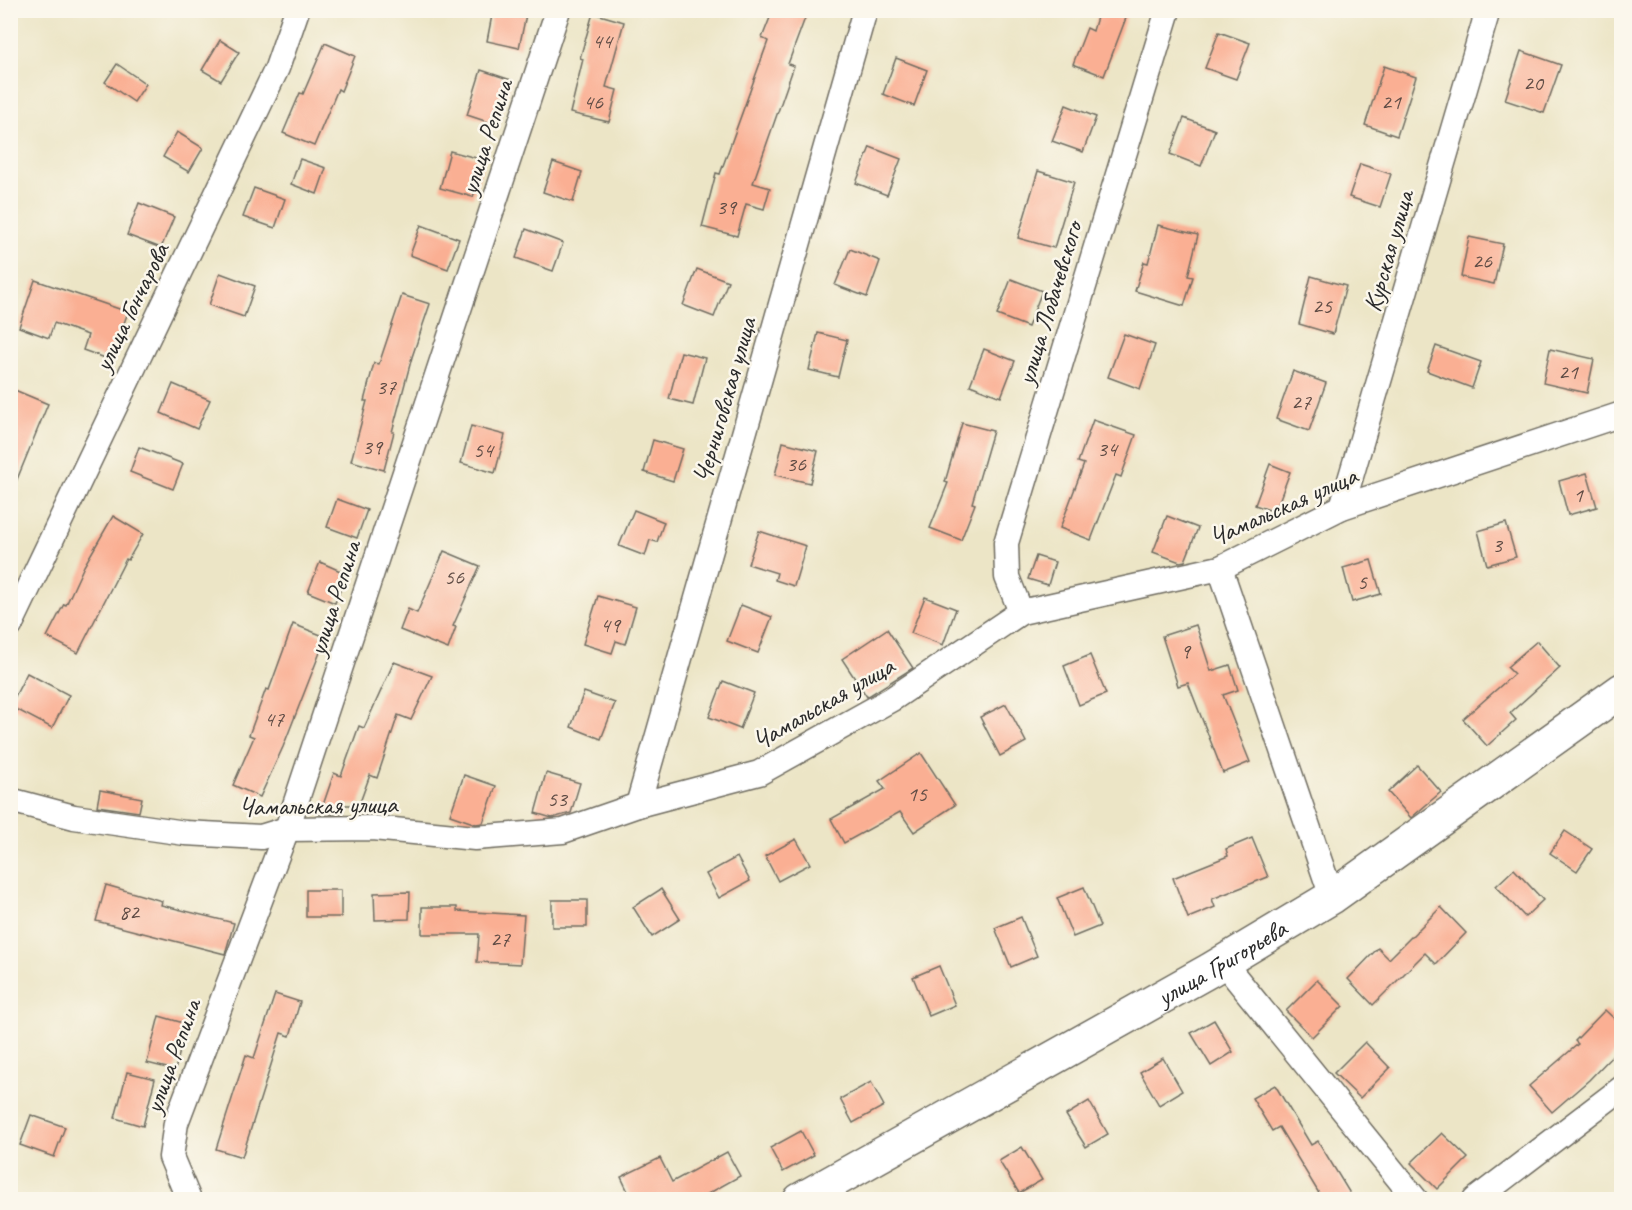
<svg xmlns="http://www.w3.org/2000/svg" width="1632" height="1210" viewBox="0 0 1632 1210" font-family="Caveat,sans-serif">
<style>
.building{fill:#faaf93}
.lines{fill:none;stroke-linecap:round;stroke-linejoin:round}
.street-casing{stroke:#6f6c61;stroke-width:27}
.secondary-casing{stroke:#6f6c61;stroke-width:36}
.street{stroke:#fff;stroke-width:24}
.secondary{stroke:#fff;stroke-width:33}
.labels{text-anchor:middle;stroke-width:5;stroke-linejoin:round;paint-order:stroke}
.number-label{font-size:22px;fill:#5f4c45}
.street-label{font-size:26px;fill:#2b2b2b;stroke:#fbf7ec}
</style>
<rect width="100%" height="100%" fill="#fbf7ec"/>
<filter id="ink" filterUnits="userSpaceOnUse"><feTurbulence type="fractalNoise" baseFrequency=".0167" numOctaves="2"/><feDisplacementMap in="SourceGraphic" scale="12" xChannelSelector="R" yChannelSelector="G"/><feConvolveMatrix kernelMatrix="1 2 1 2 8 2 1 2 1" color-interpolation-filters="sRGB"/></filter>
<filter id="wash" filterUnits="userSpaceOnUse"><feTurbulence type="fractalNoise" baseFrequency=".008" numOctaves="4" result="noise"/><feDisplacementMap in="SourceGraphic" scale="24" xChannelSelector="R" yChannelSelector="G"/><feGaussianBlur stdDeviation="1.35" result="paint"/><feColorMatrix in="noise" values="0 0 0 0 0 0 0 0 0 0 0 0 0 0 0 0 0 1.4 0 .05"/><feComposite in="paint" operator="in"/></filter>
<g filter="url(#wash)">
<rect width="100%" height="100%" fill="#ece5c6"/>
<g id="blocks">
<g class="building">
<path d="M 493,10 L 527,10 L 519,48 L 487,41 Z"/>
<path d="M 773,10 L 808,10 L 788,64 L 794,66 L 753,183 L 770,188 L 764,209 L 746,204 L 737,236 L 702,227 L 716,173 L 720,174 L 768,41 L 762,38 Z"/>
<path d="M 1099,10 L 1129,10 L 1104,76 L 1073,64 L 1087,28 L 1093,31 Z"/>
<path d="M 593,13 L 624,22 L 606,87 L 617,90 L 609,122 L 570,113 L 583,59 L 580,58 Z"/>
<path d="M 1219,32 L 1250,43 L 1236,79 L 1205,68 Z"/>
<path d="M 220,40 L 239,52 L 221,81 L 202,70 Z"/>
<path d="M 325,43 L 355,56 L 341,91 L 338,89 L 314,146 L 283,133 L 300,93 L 303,94 Z"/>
<path d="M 1521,51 L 1561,65 L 1544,113 L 1505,100 Z"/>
<path d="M 896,58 L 927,70 L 914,106 L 883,94 Z"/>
<path d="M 117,64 L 146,84 L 134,102 L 105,82 Z"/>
<path d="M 1384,66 L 1416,77 L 1397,136 L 1365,125 Z"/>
<path d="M 481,70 L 511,80 L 497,125 L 467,115 Z"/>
<path d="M 1066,105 L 1096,117 L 1083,152 L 1052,141 Z"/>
<path d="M 1184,118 L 1215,130 L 1201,166 L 1170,154 Z"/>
<path d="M 177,132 L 203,148 L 189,172 L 163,157 Z"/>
<path d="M 870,147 L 901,159 L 887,195 L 856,183 Z"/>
<path d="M 450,151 L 484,160 L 473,197 L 440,188 Z"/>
<path d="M 300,159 L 326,168 L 317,194 L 291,184 Z"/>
<path d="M 553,162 L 582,172 L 573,202 L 543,192 Z"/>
<path d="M 1360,164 L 1391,174 L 1380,207 L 1349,197 Z"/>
<path d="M 1038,171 L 1074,182 L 1054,248 L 1018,238 Z"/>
<path d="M 254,188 L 285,199 L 275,228 L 243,217 Z"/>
<path d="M 139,203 L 174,217 L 161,248 L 127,235 Z"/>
<path d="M 421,225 L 459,239 L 448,269 L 410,255 Z"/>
<path d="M 1158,225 L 1198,235 L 1188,276 L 1193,277 L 1184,306 L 1135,291 L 1144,262 L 1148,263 Z"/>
<path d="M 526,229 L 563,243 L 553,271 L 516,258 Z"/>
<path d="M 1469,237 L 1503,244 L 1494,284 L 1461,277 Z"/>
<path d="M 850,249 L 880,261 L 867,297 L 835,285 Z"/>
<path d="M 697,269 L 728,281 L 714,317 L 683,305 Z"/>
<path d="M 220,273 L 255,286 L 244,317 L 209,305 Z"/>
<path d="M 1311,276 L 1346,286 L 1333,334 L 1299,324 Z"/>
<path d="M 1011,279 L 1042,291 L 1028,327 L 997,315 Z"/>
<path d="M 35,280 L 128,312 L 111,360 L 83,350 L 88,335 L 54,323 L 49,338 L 19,327 Z"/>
<path d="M 402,295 L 430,304 L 412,357 L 392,432 L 394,432 L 384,470 L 351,461 L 367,401 L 364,401 L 374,363 L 379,364 Z"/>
<path d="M 818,333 L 847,340 L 838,377 L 809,370 Z"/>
<path d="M 1124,334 L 1155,345 L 1140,389 L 1108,377 Z"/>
<path d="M 1436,346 L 1481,362 L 1472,388 L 1427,371 Z"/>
<path d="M 984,349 L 1015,361 L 1001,397 L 970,385 Z"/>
<path d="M 1550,349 L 1594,359 L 1587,393 L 1543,383 Z"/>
<path d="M 681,352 L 705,358 L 693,405 L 669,399 Z"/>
<path d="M 1293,371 L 1326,383 L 1309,431 L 1276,419 Z"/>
<path d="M 173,384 L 210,400 L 197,429 L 161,413 Z"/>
<path d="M 10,388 L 48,404 L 11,494 L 10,494 Z"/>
<path d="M 1093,420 L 1136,435 L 1121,477 L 1116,475 L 1091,540 L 1060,528 L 1084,464 L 1078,462 Z"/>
<path d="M 962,423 L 993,431 L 972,503 L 975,504 L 961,540 L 930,528 L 948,483 L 945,482 Z"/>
<path d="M 471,426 L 505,435 L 495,473 L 461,463 Z"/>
<path d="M 653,440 L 683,449 L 673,481 L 644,472 Z"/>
<path d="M 783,442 L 818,451 L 810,483 L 775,475 Z"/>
<path d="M 139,447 L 183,464 L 173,489 L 130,472 Z"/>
<path d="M 1270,464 L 1290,472 L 1275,512 L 1255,505 Z"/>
<path d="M 1587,473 L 1597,507 L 1568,515 L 1559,481 Z"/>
<path d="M 337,499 L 367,510 L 357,538 L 327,527 Z"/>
<path d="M 634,510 L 664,522 L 657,542 L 650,540 L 645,556 L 619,546 Z"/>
<path d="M 113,516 L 143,534 L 128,560 L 126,559 L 78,653 L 47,637 L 64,604 L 66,605 L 84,566 Z"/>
<path d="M 1167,516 L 1198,528 L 1185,561 L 1180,562 L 1153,552 Z"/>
<path d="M 1506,523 L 1516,557 L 1487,565 L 1478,531 Z"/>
<path d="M 759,531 L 806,546 L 794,586 L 775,580 L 777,573 L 748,564 Z"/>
<path d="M 444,551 L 480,566 L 453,626 L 456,627 L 448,649 L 400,630 L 408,609 L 417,613 Z"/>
<path d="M 1036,556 L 1055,562 L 1048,585 L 1028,579 Z"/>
<path d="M 1371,560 L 1381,594 L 1352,602 L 1343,568 Z"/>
<path d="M 320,562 L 347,574 L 335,603 L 308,592 Z"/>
<path d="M 598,596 L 636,607 L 625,644 L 616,641 L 612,653 L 583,644 Z"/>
<path d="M 925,597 L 956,609 L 943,645 L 911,633 Z"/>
<path d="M 741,605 L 772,617 L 758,653 L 727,641 Z"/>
<path d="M 293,624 L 326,637 L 283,747 L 260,797 L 233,785 L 254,737 L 249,735 L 266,689 L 269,690 Z"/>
<path d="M 1196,625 L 1211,671 L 1230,665 L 1238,690 L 1223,695 L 1250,762 L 1223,773 L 1188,683 L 1178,686 L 1162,636 Z"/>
<path d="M 887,629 L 913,668 L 867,697 L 842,659 Z"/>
<path d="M 1537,641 L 1560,668 L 1510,713 L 1516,720 L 1487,746 L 1463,719 L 1514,674 L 1507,667 Z"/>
<path d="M 1090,655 L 1106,694 L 1079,705 L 1064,666 Z"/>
<path d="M 394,662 L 432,676 L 411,720 L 398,715 L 377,778 L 370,775 L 359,805 L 344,805 L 343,814 L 320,814 L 334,773 L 341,776 L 359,726 L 364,728 Z"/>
<path d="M 27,673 L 69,695 L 52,728 L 10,706 Z"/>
<path d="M 723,681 L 754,693 L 740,729 L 709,717 Z"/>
<path d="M 584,692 L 615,703 L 601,739 L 571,727 Z"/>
<path d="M 1006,704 L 1026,742 L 1000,756 L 980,717 Z"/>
<path d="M 921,753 L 955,805 L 914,832 L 900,812 L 844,843 L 831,819 L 885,789 L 879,781 Z"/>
<path d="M 1417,765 L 1441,792 L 1411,818 L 1388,792 Z"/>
<path d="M 546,773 L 580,783 L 571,813 L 552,818 L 535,813 Z"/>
<path d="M 464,775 L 496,786 L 483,823 L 476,824 L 450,815 Z"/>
<path d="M 100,790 L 142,798 L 139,812 L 97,806 Z"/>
<path d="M 1565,831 L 1592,849 L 1577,871 L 1550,853 Z"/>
<path d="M 1252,838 L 1268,877 L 1212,899 L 1215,907 L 1188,918 L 1173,878 L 1228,856 L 1226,849 Z"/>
<path d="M 796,839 L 810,864 L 778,881 L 765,856 Z"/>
<path d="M 737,857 L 750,881 L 719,898 L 706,874 Z"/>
<path d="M 1514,869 L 1543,900 L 1525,917 L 1496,886 Z"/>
<path d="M 106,885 L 162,901 L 161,905 L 234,923 L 225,954 L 96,921 Z"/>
<path d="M 1084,887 L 1100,926 L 1073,937 L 1057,898 Z"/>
<path d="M 661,889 L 680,919 L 652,937 L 633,907 Z"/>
<rect x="306" y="890" width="35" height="27"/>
<path d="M 410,892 L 409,919 L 375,920 L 374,893 Z"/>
<rect x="552" y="900" width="35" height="27"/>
<path d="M 422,907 L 457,907 L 457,911 L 524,915 L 520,964 L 477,962 L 479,934 L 422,934 Z"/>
<path d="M 1441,907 L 1466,933 L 1436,964 L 1425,953 L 1373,1005 L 1348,979 L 1378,948 L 1389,959 Z"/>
<path d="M 1021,917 L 1037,956 L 1011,967 L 995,928 Z"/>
<path d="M 939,966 L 955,1005 L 929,1016 L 913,977 Z"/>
<path d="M 1317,980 L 1343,1006 L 1312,1037 L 1286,1011 Z"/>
<path d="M 275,994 L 300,1002 L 290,1036 L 281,1033 L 242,1157 L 216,1149 L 246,1055 L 254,1058 Z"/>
<path d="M 1605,1010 L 1622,1026 L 1622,1046 L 1589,1080 L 1552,1112 L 1529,1086 L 1578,1044 L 1575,1041 Z"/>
<path d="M 159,1016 L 187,1024 L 175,1070 L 147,1063 Z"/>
<path d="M 1214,1020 L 1233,1052 L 1211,1066 L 1191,1033 Z"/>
<path d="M 1365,1042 L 1390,1068 L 1360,1098 L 1334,1073 Z"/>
<path d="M 1163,1058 L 1182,1091 L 1159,1105 L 1140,1072 Z"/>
<path d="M 127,1072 L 155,1079 L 143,1126 L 115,1118 Z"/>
<path d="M 871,1082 L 884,1106 L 853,1123 L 840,1099 Z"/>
<path d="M 1275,1085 L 1311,1145 L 1318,1141 L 1354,1200 L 1323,1200 L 1279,1127 L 1272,1131 L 1252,1098 Z"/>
<path d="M 1089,1101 L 1108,1134 L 1086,1147 L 1066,1115 Z"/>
<path d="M 31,1115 L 65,1127 L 54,1157 L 20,1145 Z"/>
<path d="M 801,1131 L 814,1155 L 783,1172 L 770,1148 Z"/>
<path d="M 1442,1133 L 1468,1158 L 1437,1189 L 1411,1163 Z"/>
<path d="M 1022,1147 L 1042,1180 L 1019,1193 L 999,1161 Z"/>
<path d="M 727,1152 L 740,1176 L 697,1200 L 632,1200 L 621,1177 L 660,1158 L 672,1182 Z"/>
</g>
</g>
</g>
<g filter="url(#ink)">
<use href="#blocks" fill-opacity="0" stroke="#6f6c61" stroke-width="1.5"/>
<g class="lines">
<g class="street-casing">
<g id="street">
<path d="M 1342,507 L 1488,10"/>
<path d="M 1220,568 L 1332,897"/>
<path d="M 1021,612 L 1007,577 L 1006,543 L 1168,10"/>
<path d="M 10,626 L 277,68 L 297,10"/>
<path d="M 10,800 L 74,817 L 185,833 L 261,837 L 287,829 L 373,828 L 475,838 L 563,831 L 638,805 L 759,773 L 892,699 L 1021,612 L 1220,568 L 1342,507 L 1622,414"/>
<path d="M 638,805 L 865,10"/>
<path d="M 1223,962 L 1416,1200"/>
<path d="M 189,1200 L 171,1157 L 176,1123 L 287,829 L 558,10"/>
<path d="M 1475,1200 L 1622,1088"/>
</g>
</g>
<g class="secondary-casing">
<g id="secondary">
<path id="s1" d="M 800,1200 L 1210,970 L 1332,897 L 1622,690"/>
</g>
</g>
<use href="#street" class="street"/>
<use href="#secondary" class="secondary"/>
</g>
</g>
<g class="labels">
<g class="number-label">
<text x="602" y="48">44</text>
<text x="1533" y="90">20</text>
<text x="593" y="109">46</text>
<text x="1391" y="109">21</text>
<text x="726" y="214">39</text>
<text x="1482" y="268">26</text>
<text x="1322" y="313">25</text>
<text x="1568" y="379">21</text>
<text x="386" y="394">37</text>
<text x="1301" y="409">27</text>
<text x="372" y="454">39</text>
<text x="1107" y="456">34</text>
<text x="483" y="457">54</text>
<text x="796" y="471">36</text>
<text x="1578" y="502">1</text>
<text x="1497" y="552">3</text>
<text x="454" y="584">56</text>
<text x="1362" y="589">5</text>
<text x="610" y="632">49</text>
<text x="1185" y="658">9</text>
<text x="274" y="726">47</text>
<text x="917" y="801">15</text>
<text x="557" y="806">53</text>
<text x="129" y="919">82</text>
<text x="500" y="946">27</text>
</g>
<g class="street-label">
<text transform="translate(486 137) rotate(-72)" y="9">улица Репина</text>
<text transform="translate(1388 251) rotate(-74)" y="9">Курская улица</text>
<text transform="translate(1049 303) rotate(-73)" y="9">улица Лобачевского</text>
<text transform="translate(131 307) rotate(-64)" y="9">улица Гончарова</text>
<text transform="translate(724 400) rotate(-74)" y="9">Черниговская улица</text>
<text transform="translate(1283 506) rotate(-24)" y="9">Чамальская улица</text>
<text transform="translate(334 598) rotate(-72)" y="9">улица Репина</text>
<text transform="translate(823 703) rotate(-30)" y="9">Чамальская улица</text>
<text transform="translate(318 805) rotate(-1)" y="9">Чамальская улица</text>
<text dy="9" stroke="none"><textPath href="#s1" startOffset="484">улица Григорьева</textPath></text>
<text transform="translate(172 1056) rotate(-70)" y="9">улица Репина</text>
</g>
</g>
<rect width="1632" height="1210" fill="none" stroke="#fbf7ec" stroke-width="36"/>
</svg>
